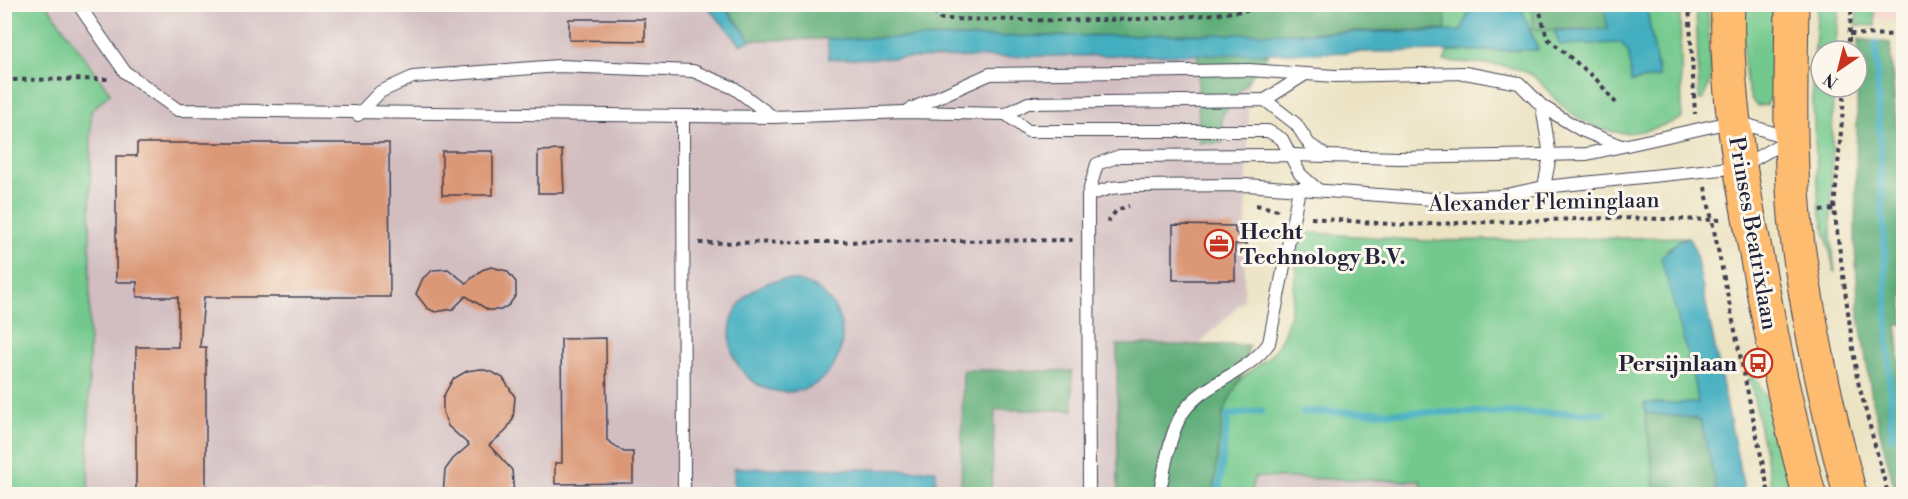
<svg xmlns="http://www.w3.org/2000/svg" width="1908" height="499" viewBox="0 0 1908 499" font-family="'Libre Bodoni',serif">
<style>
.built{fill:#f7d0c9}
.industrial{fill:#d2bec1}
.green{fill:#73c98d;stroke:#4a7664;stroke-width:1.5}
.forest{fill:#5ead78;stroke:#40685a;stroke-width:1.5}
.water{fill:#42aec0;stroke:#32687e;stroke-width:1.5}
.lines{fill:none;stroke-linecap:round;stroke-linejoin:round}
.stream{stroke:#42aec0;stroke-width:7}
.building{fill:#db9877}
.service-casing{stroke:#403f4f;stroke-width:14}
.primary-casing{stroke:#403f4f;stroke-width:35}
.path{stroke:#403f4f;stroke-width:4;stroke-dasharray:4.5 4.5;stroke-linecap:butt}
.service{stroke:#fff;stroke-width:12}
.primary{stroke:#febc70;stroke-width:33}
.labels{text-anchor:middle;stroke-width:6;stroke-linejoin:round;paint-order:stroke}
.street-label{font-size:22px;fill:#22223b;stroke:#fbf7ec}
.poi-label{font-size:22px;font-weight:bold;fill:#22223b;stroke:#fbf7ec;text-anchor:start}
</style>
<rect width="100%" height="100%" fill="#fbf7ec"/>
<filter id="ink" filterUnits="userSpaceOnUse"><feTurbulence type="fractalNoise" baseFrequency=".0167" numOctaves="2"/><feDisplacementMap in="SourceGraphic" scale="12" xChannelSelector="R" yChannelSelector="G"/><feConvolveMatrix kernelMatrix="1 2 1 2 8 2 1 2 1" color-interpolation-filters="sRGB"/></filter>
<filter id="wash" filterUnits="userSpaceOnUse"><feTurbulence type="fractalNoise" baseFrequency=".008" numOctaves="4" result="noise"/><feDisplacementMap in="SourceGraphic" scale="24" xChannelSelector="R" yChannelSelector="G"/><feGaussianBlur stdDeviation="1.35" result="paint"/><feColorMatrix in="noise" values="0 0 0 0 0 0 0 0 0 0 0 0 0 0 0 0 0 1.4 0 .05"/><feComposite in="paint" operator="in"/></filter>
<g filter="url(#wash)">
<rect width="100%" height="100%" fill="#ece3c3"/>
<path class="built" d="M 1865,5 L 1903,5 L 1903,21 L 1864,17 Z"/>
<path class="industrial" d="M 706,4 L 741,45 L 751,41 L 827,39 L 829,58 L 1250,54 L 1244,300 L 1129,414 L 1614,494 L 5,494 L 4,5 Z"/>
<g class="green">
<path d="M 4,5 L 47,5 L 110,93 L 91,111 L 88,494 L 5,494 Z"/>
<path d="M 722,5 L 1607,5 L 1609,29 L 1554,31 L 1560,45 L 1622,43 L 1629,53 L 1632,82 L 1659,77 L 1646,5 L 1680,5 L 1682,118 C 1633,140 1598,140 1556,100 C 1548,92 1540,79 1530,74 C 1505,62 1471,64 1444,61 L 1448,51 L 1538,50 L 1531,30 L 751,40 Z"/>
<path d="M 1696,5 L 1708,5 L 1711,79 L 1703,100 L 1699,100 Z"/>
<path d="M 1744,5 L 1778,5 L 1774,96 L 1766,105 L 1757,106 C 1741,95 1742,24 1744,5 Z"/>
<path d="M 1818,5 L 1840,5 L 1835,51 L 1821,51 L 1821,87 L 1833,87 L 1831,236 L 1835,273 L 1819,206 L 1812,90 Z"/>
<path d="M 1858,5 L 1874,5 L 1875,26 L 1856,25 Z"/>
<path d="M 1300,232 L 1427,241 L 1688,237 L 1667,249 L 1698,403 L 1644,404 L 1656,494 L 1422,494 L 1421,481 L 1254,477 L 1251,494 L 1213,494 C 1217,463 1217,408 1238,383 C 1254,364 1270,364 1282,337 C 1296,306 1295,265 1300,232 Z"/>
<path d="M 1746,358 L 1776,417 L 1796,494 L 1773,494 Z"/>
</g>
<g class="forest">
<path d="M 1445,4 L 1446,29 L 1284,33 L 1222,115 L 1223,143 L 1199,143 L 1197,34 L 751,40 L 724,5 Z"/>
<path d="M 1532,4 L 1604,5 L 1609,29 L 1532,30 Z"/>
<path d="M 1858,39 L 1890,43 L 1903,213 L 1903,324 L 1897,325 L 1903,413 L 1903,494 L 1896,494 L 1873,404 L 1859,316 L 1855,246 Z"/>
<path d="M 1117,345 L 1249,345 L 1244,370 L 1223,413 L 1213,494 L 1118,494 Z"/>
<path d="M 963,370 L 1072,371 L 1073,410 L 995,410 L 991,494 L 961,494 Z"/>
<path d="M 1645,413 L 1694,418 L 1701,421 L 1718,494 L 1656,494 Z"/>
</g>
<g class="water">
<path d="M 1522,4 L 1523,13 L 1538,50 L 829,59 L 827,39 L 1461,31 L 1469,12 L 1487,5 Z"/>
<path d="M 706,5 L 722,5 L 751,40 L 741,45 Z"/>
<path d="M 1604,5 L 1646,5 L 1659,77 L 1631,82 L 1629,54 L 1622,43 L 1560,45 L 1554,31 L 1608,29 Z"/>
<path d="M 1688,237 L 1694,246 L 1745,494 L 1718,494 L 1701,421 L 1694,418 L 1645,413 L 1644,403 L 1698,403 L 1690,363 L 1661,258 L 1678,241 Z"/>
<circle cx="786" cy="336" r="56"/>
<path d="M 734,468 L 936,470 L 935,494 L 734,494 Z"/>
</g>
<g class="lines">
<g class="stream">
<path d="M 1876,43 L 1892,438"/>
<path d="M 1303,412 L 1602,413"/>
<path d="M 1218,494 L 1228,415 L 1261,411"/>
</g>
</g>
<g id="blocks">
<g class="building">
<path d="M 569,19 L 645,19 L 645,41 L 569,40 Z"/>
<path d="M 137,143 L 389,143 L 390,297 L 204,297 L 200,347 L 206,347 L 206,495 L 136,495 L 136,347 L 178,347 L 178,297 L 137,297 L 137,282 L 116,282 L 116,156 L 137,156 Z"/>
<path d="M 562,150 L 564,193 L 538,193 L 538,151 Z"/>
<rect x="442" y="151" width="51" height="44"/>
<path d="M 1173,225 L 1235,226 L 1235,232 L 1247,244 L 1235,244 L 1235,280 L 1173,280 Z"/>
<path d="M 491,267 L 507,271 L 516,282 L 516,295 L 509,305 L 501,310 L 488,310 L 466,296 L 453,309 L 435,312 L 427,308 L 416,294 L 423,278 L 433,270 L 448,269 L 466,283 L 482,270 Z"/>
<path d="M 606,338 L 607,440 L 624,452 L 633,452 L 633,483 L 555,484 L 555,463 L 562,463 L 561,339 Z"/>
<path d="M 480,369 L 492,372 L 503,378 L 515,397 L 513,419 L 505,432 L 489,445 L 512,470 L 514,495 L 443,495 L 445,470 L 453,459 L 469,445 L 448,426 L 443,412 L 443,397 L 453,379 L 467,371 Z"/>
</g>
</g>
</g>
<g filter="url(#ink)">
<use href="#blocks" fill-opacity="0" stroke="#403f4f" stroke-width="1.5"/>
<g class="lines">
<g class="service-casing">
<g id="service">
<path d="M 78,4 L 125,72 L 178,110 L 773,117 L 905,112 L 1006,114 L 1028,103 L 1265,100 L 1296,124 L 1309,144 L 1327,156"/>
<path d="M 1265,100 L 1304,75"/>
<path d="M 1542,106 L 1581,130 L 1621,146"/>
<path d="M 909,110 L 990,74 L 1249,70 L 1335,76 L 1465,73 L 1519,83 L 1542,106 L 1550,156 L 1544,187"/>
<path d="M 1006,114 L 1028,131 L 1268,131 L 1282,139 L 1300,174 L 1318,190"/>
<path d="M 358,115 L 380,92 L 413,77 L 559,66 L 693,71 L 734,88 L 773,117"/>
<path d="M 683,116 L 684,494"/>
<path d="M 1088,195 L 1111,188 L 1131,186 L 1247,185 L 1432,199 L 1501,196 L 1544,187 L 1741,167 L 1789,139"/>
<path d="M 1089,494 L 1088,195 L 1097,164 L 1120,156 L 1290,155 L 1399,158 L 1587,154 L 1735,121 L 1789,138"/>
<path d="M 1159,494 C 1166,467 1169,427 1188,406 C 1211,380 1249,372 1269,343 L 1299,189"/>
</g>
</g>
<g class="primary-casing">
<g id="primary">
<path d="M 1728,4 C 1725,87 1740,173 1756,254 C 1771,335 1788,415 1809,494"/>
<path d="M 1792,4 C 1791,85 1788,165 1798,245 C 1810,329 1828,413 1850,494"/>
</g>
</g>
<g class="path">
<path d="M 928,4 L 940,19 C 1055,20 1173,25 1286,4"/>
<path d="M 1538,4 L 1547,38 L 1596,79 L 1616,103"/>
<path d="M 1689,4 L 1695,114"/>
<path d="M 1850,34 L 1904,35"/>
<path d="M 1848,51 L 1852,4"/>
<path d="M 4,80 L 109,79"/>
<path d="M 1845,87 L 1834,209 L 1857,378 L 1888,494"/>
<path d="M 1705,187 L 1769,494"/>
<path d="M 1256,205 L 1278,210"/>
<path d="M 1820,211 L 1834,209"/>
<path d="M 1311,218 L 1402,225 L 1609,218 L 1723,220"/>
<path d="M 1107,222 L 1117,210 L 1129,206"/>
<path d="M 699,243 L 1073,240"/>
</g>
<use href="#service" class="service"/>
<use href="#primary" class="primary"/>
</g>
</g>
<defs>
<g id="office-ring" transform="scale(1.5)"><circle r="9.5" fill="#fbf7ec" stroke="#c8321e" stroke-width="1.5"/><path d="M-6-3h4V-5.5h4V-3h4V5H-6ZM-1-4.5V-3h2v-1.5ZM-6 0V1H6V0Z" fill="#c8321e"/></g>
<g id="bus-ring" transform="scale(1.5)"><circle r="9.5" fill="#fbf7ec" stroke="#c8321e" stroke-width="1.5"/><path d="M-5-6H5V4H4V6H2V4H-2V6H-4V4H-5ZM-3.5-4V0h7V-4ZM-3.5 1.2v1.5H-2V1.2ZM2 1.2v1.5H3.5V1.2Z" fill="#c8321e"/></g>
</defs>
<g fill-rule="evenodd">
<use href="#office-ring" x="1219" y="244"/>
<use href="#bus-ring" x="1758" y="363"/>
</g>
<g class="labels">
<g class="street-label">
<text transform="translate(1544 201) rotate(-1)" y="8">Alexander Fleminglaan</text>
<text transform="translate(1754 233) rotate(80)" y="8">Prinses Beatrixlaan</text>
</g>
<g class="poi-label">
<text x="1240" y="239">Hecht<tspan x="1240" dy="25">Technology B.V.</tspan></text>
<text x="1737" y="371" text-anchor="end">Persijnlaan</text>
</g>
</g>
<rect width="1908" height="499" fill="none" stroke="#fbf7ec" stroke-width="24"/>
<g transform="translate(1839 69) rotate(215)"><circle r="28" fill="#fbf7ec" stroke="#a4a2a5" stroke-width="1.5"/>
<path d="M0-4.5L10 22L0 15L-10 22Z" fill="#c8321e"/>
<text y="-9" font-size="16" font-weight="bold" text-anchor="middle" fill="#22223b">N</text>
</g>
</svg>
